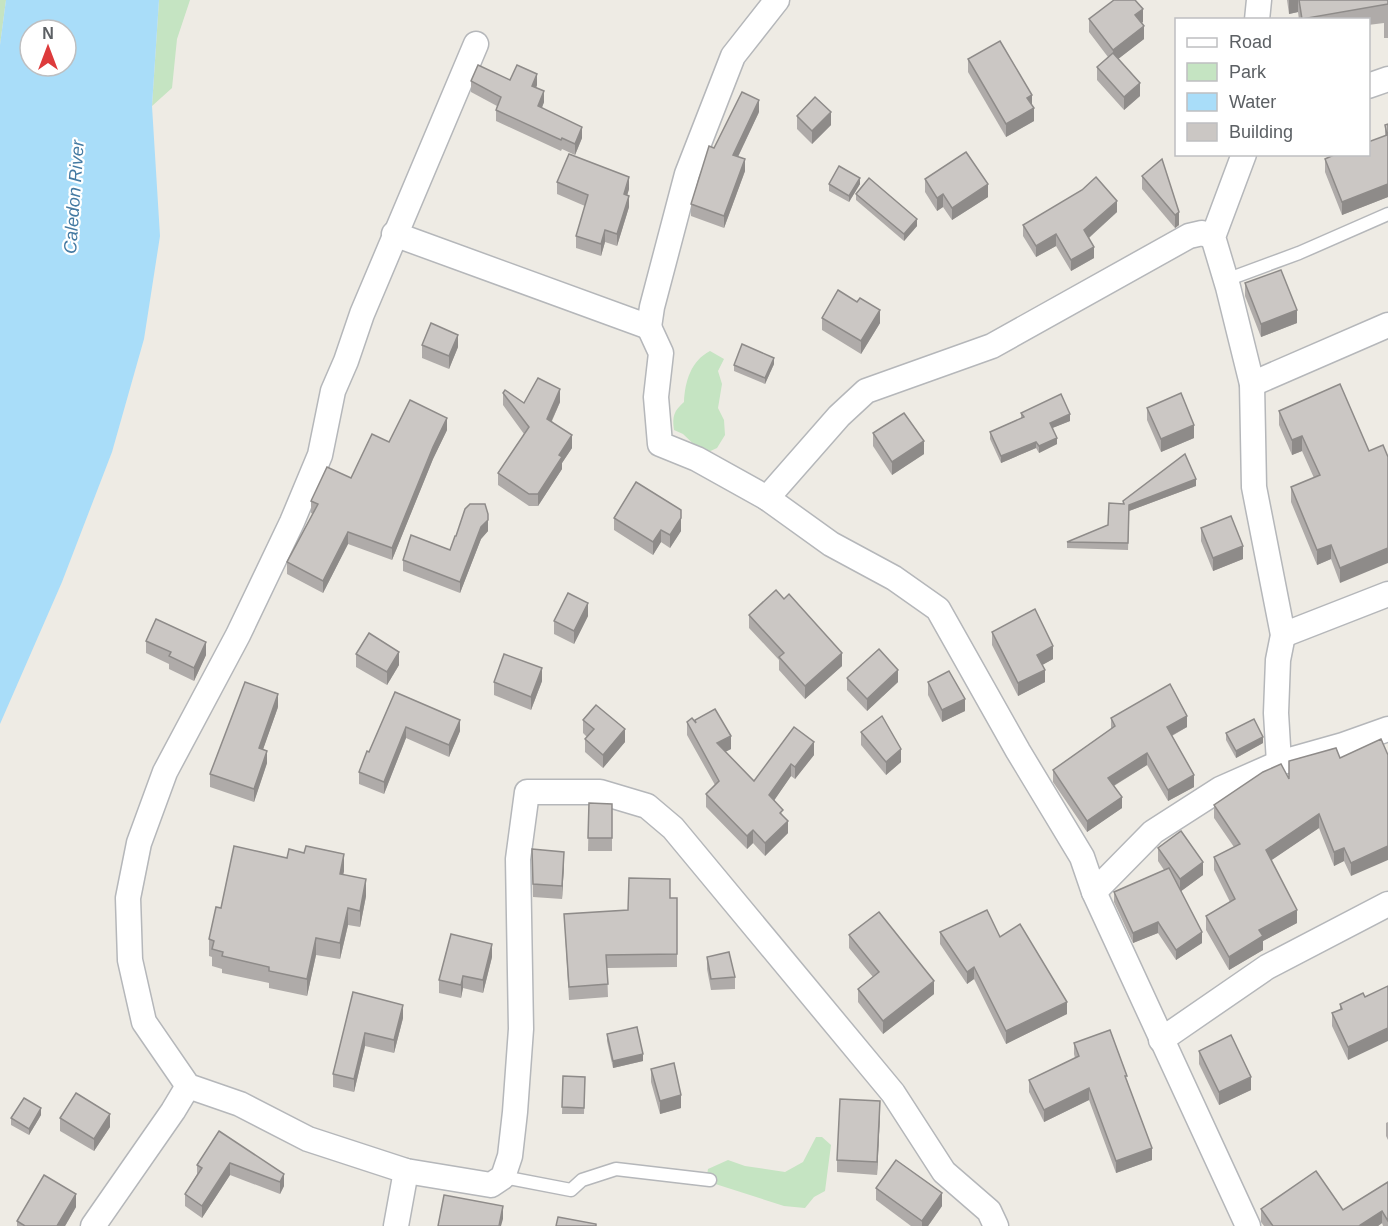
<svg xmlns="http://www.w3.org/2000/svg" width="1388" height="1226" viewBox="0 0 1388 1226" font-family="Arial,sans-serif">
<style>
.green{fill:#c5e4c2}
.water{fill:#a9ddf9;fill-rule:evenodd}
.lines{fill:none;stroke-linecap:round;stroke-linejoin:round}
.lane-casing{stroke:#b5b7ba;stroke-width:15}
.street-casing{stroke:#b5b7ba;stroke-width:27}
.lane{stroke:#fff;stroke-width:12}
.street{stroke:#fff;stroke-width:24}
.wall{fill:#afaba9}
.shaded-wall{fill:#8e8b89}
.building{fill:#cbc7c4;stroke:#8e8b89;stroke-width:1.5}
.labels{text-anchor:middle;stroke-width:4.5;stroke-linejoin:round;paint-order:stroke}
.water-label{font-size:18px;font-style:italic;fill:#447aa2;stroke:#fff}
</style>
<rect width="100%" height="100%" fill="#eeebe4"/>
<g class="green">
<path d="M 0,0 L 6,0 L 0,45 Z"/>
<path d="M 159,0 L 190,0 L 177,39 L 172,88 L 152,106 Z"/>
<path d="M 710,351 L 724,359 L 718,371 L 722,384 L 718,408 L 724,420 L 725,435 L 717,448 L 704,454 L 683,434 L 674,430 C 672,416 674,411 684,402 C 685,381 691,361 710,351 Z"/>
<path d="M 816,1137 L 822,1137 L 831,1145 L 825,1191 L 814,1197 L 805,1208 L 784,1206 L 706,1181 L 708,1169 L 728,1160 L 745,1166 L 785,1172 L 803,1162 Z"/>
</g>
<path class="water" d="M 6,0 L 159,0 L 152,106 L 160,236 L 144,339 L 112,452 L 62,582 L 0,724 L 0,45 ZM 30,30 L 66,30 L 66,66 L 30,66 Z"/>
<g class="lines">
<g class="lane-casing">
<g id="lane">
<path d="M 1226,280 L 1299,253 L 1388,214"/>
<path d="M 503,1177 L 571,1190 L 582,1180 L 616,1169 L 710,1180"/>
</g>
</g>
<g class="street-casing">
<g id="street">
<path d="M 1257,20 L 1259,0"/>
<path d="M 476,44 L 362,314 L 346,361 L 333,391 L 320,455 L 292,522 L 238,635 L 165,772 L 139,843 L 128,898 L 130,960 L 144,1022 L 188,1086 L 240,1104 L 308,1139 L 406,1171 L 491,1185 L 503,1177 L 510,1156 L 515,1112 L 521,1029 L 518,859 L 527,792 L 600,792 L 647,806 L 673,828 L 893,1093 L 944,1172 L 989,1211 L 996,1226"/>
<path d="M 1368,86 L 1388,79"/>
<path d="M 1244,154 L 1213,237 L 1228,287 L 1252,384 L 1254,487 L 1283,635 L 1278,660 L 1276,713 L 1279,763"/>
<path d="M 394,234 L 649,327 L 652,307 L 687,174 L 733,56 L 777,0"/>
<path d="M 649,327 L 661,353 L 656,397 L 660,444 L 697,459 L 767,498 L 831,544 L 894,578 L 938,609 L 1018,751 L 1082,857 L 1094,892 L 1248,1226"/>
<path d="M 1252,384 L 1388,325"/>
<path d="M 767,498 L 839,416 L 866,391 L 992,346 L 1189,236 L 1202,233 L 1213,237"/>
<path d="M 1283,635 L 1388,594"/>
<path d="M 1094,892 L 1153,832 L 1220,789 L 1279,763 L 1343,745 L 1388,729"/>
<path d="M 1161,1040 L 1267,967 L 1388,904"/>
<path d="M 93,1226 L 173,1111 L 188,1086"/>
<path d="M 396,1226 L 406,1171"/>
</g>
</g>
<use href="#lane" class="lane"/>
<use href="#street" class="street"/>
</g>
<g class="wall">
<path d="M 1287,0 L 1388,0 L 1388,38 L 1384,38 L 1384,23 L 1368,25 L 1368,20 L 1299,20 L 1298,12 L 1289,14 Z"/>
<path d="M 1089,19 L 1143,22 L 1141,23 L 1144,39 L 1118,59 L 1140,96 L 1124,110 L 1097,80 L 1097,67 L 1108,57 L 1089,32 Z"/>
<path d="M 968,59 L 1034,121 L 1006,137 L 968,72 Z"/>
<path d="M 510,80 L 537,85 L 536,88 L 544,102 L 542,108 L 582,138 L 575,155 L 562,149 L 561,151 L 496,121 L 496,110 L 497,106 L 471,92 L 471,81 Z"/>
<path d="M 759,112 L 738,157 L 745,171 L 724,228 L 691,216 L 691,204 L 714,148 Z"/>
<path d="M 797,116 L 831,125 L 812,144 L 797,129 Z"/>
<path d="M 1388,124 L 1388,197 L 1342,215 L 1325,172 L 1325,159 L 1385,136 L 1385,125 Z"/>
<path d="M 1142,176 L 1179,212 L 1179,225 L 1175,228 L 1142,189 Z"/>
<path d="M 925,179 L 988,197 L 952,220 L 943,207 L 937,211 L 925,192 Z"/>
<path d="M 557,182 L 629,189 L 627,195 L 629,207 L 617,246 L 605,242 L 601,256 L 576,248 L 576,236 L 585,206 L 557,194 Z"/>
<path d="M 829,184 L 860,184 L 849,202 L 829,191 Z"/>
<path d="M 856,194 L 917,226 L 904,241 L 856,200 Z"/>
<path d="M 1117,212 L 1089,238 L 1094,258 L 1071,271 L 1056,246 L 1036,257 L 1023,236 L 1023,225 Z"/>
<path d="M 1245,283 L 1297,323 L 1261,337 L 1245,296 Z"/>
<path d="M 857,302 L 880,323 L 861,354 L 822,330 L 822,318 Z"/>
<path d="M 422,345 L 458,347 L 449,369 L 422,358 Z"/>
<path d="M 774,364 L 765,384 L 734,371 L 734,365 Z"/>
<path d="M 1340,384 L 1340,583 L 1331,559 L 1317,565 L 1291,502 L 1291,487 L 1314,478 L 1302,451 L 1292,455 L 1279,425 L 1279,411 Z"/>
<path d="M 503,393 L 524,403 L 560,402 L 552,421 L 572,448 L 562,463 L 562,469 L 538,506 L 529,506 L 498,485 L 498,473 L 524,434 L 503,405 Z"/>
<path d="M 1147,408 L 1194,438 L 1161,452 L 1147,420 Z"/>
<path d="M 1021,413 L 1070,421 L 1052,428 L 1057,444 L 1039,453 L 1036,448 L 1001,463 L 990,439 L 990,432 L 1021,418 Z"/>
<path d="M 447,430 L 433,459 L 392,560 L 348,544 L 323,593 L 287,574 L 287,562 L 313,514 L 311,513 L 311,501 L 351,478 L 389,442 Z"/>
<path d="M 873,433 L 924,454 L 892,475 L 873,446 Z"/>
<path d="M 1196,486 L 1129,511 L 1128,550 L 1067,548 L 1067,542 L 1108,525 L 1123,504 L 1123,501 Z"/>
<path d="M 614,518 L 681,531 L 670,548 L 661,542 L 653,555 L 614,530 Z"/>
<path d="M 488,526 L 488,531 L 481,539 L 460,593 L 403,571 L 403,560 L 450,550 Z"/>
<path d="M 1201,528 L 1243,559 L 1213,571 L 1201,541 Z"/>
<path d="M 749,615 L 842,666 L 805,699 L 779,670 L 779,660 L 749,628 Z"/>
<path d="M 588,616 L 574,644 L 554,634 L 554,621 Z"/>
<path d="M 992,632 L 1053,659 L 1042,665 L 1045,682 L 1018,696 L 992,645 Z"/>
<path d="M 146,641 L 206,655 L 194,681 L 169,669 L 169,664 L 146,653 Z"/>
<path d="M 356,654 L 399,665 L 387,685 L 356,667 Z"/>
<path d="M 847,678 L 898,682 L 867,711 L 847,690 Z"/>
<path d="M 542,681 L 531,710 L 494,695 L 494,682 Z"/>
<path d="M 928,682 L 965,711 L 942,722 L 928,695 Z"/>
<path d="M 395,692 L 460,731 L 449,757 L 406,738 L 384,794 L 359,784 L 359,772 L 369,752 Z"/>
<path d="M 278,707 L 263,749 L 267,763 L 254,802 L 210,787 L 210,774 Z"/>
<path d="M 1111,718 L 1187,727 L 1172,736 L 1194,787 L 1168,801 L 1147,765 L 1114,786 L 1122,808 L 1087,832 L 1053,782 L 1053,770 L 1111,730 Z"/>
<path d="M 583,720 L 625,742 L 603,768 L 585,752 L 585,739 L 587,737 L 583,733 Z"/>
<path d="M 687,722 L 731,749 L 725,752 L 754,781 L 794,727 L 814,755 L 795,779 L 791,776 L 774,800 L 783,816 L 788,833 L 765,856 L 753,843 L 747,849 L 706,807 L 706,794 L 715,785 L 687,735 Z"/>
<path d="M 861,732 L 901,762 L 886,775 L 861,745 Z"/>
<path d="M 1226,733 L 1263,743 L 1236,758 L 1226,740 Z"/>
<path d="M 1381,739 L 1351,876 L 1344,861 L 1334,866 L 1319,828 L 1271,860 L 1297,923 L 1263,941 L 1263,950 L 1229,970 L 1206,930 L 1206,916 L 1230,902 L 1214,870 L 1214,857 L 1234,847 L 1214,818 L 1214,805 L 1289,779 L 1340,758 Z"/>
<path d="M 589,803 L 612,804 L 612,851 L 588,851 Z"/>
<path d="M 1158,848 L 1203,875 L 1181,891 L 1202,943 L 1176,960 L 1158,933 L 1133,943 L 1114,902 L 1114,892 L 1164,870 L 1158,861 Z"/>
<path d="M 532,849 L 564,864 L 562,899 L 533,897 Z"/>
<path d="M 344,871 L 343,874 L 366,896 L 360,927 L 348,925 L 340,959 L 316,955 L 307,996 L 269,988 L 269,983 L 222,973 L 222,969 L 212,966 L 212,957 L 209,956 L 209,939 L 221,908 Z"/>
<path d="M 670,898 L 677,898 L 677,967 L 607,968 L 608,997 L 569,1000 L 564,914 L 628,910 Z"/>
<path d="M 940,932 L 1000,937 L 1067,1014 L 1006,1044 L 974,979 L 967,984 L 940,944 Z"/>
<path d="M 849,935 L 934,994 L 883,1034 L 858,1002 L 858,989 L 873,977 L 849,948 Z"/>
<path d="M 492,957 L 483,993 L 463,988 L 461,998 L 439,993 L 439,980 Z"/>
<path d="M 707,957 L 735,977 L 735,989 L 711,990 L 707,969 Z"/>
<path d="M 353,992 L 403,1018 L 394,1053 L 365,1046 L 354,1092 L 333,1087 L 333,1074 Z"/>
<path d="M 1365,997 L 1348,1060 L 1332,1026 L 1332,1013 L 1340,1010 L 1340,1004 Z"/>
<path d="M 607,1034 L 643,1061 L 613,1068 L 607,1041 Z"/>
<path d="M 1074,1043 L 1127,1080 L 1152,1160 L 1116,1173 L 1089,1100 L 1044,1122 L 1029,1092 L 1029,1080 L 1075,1058 L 1074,1054 Z"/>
<path d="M 1199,1051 L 1251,1090 L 1219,1105 L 1199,1064 Z"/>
<path d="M 651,1069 L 681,1108 L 660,1114 L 651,1082 Z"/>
<path d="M 563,1076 L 585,1077 L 584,1114 L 562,1114 Z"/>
<path d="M 880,1114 L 877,1175 L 837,1172 L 837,1160 Z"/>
<path d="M 41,1115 L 29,1135 L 11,1125 L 11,1118 Z"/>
<path d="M 60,1118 L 110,1127 L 94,1151 L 60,1131 Z"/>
<path d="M 1388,1122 L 1388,1140 L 1386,1136 L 1386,1123 Z"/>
<path d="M 219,1131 L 284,1186 L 280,1194 L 230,1175 L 202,1218 L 185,1206 L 185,1194 L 197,1174 L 197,1165 Z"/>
<path d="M 1388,1182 L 1388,1226 L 1383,1226 L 1382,1223 L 1378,1226 L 1264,1226 L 1261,1222 L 1261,1209 L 1343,1210 Z"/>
<path d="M 876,1188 L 942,1206 L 928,1226 L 911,1226 L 876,1200 Z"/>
<path d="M 76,1207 L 65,1226 L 17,1226 L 17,1221 Z"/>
</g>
<g class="shaded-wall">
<path d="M 1289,0 L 1298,0 L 1298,12 L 1289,14 Z"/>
<path d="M 1143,9 L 1143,22 L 1135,28 L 1135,15 Z"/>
<path d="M 1144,26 L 1144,39 L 1113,63 L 1113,50 Z"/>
<path d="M 537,74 L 537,85 L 532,97 L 532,86 Z"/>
<path d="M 1140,83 L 1140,96 L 1124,110 L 1124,97 Z"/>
<path d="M 544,91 L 544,102 L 538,117 L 538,106 Z"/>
<path d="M 1032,95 L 1032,108 L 1027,98 Z"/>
<path d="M 759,100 L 759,112 L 733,167 L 733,155 Z"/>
<path d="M 1034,108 L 1034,121 L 1006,137 L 1006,124 Z"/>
<path d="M 831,112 L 831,125 L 812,144 L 812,131 Z"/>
<path d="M 582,127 L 582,138 L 575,155 L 575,144 Z"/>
<path d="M 745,159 L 745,171 L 724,228 L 724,216 Z"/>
<path d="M 629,177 L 629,189 L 624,206 L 624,194 Z"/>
<path d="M 860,178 L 860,184 L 849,202 L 849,196 Z"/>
<path d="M 988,184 L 988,197 L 952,220 L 952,208 Z"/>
<path d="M 1388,184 L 1388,197 L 1342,215 L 1342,202 Z"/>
<path d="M 943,194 L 943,207 L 937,211 L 937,198 Z"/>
<path d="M 629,196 L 629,207 L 617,246 L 617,234 Z"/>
<path d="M 1117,201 L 1117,212 L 1084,242 L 1084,230 Z"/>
<path d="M 1179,212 L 1179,225 L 1175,228 L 1175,215 Z"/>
<path d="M 917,219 L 917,226 L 904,241 L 904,234 Z"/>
<path d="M 605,230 L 605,242 L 601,256 L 601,244 Z"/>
<path d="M 1056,234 L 1056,246 L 1036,257 L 1036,246 Z"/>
<path d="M 1094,247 L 1094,258 L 1071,271 L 1071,260 Z"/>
<path d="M 880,310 L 880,323 L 861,354 L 861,341 Z"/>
<path d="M 1297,310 L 1297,323 L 1261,337 L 1261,324 Z"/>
<path d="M 458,335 L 458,347 L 449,369 L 449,356 Z"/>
<path d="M 774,358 L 774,364 L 765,384 L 765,378 Z"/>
<path d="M 560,389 L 560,402 L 547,431 L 547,419 Z"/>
<path d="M 1070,414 L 1070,421 L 1050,429 L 1050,423 Z"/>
<path d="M 447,418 L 447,430 L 433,459 L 392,560 L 392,548 L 433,447 Z"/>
<path d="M 1194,425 L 1194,438 L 1161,452 L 1161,439 Z"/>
<path d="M 572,435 L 572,448 L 562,463 L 562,469 L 538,506 L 538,494 L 559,455 Z"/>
<path d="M 1302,436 L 1302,451 L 1292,455 L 1292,440 Z"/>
<path d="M 1057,438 L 1057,444 L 1039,453 L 1039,446 Z"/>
<path d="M 924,441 L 924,454 L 892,475 L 892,462 Z"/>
<path d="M 1036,442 L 1036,448 L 1001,463 L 1001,456 Z"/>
<path d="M 1196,479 L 1196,486 L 1129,511 L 1128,550 L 1129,505 Z"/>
<path d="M 488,514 L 488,531 L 481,539 L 460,593 L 460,582 L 481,527 Z"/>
<path d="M 681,518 L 681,531 L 670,548 L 670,535 Z"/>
<path d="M 661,530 L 661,542 L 653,555 L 653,542 Z"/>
<path d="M 348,532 L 348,544 L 323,593 L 323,581 Z"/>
<path d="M 1331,545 L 1331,559 L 1317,565 L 1317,550 Z"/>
<path d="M 1243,546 L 1243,559 L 1213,571 L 1213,558 Z"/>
<path d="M 1388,548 L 1388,563 L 1340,583 L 1340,568 Z"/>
<path d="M 588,603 L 588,616 L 574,644 L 574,631 Z"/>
<path d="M 206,642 L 206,655 L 194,681 L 194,668 Z"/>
<path d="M 1053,646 L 1053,659 L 1037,668 L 1037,655 Z"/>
<path d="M 399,652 L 399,665 L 387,685 L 387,672 Z"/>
<path d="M 842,653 L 842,666 L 805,699 L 805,686 Z"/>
<path d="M 542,668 L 542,681 L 531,710 L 531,697 Z"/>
<path d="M 898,670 L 898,682 L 867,711 L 867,699 Z"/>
<path d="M 1045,670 L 1045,682 L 1018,696 L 1018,683 Z"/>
<path d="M 278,694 L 278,707 L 259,761 L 259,748 Z"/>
<path d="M 965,699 L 965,711 L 942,722 L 942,710 Z"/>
<path d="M 1187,716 L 1187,727 L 1167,738 L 1167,727 Z"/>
<path d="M 460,720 L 460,731 L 449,757 L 449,745 Z"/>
<path d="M 406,727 L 406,738 L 384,794 L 384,782 Z"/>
<path d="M 625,729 L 625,742 L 603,768 L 603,755 Z"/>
<path d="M 731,736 L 731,749 L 717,756 L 717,743 Z"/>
<path d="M 1263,737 L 1263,743 L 1236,758 L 1236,751 Z"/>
<path d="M 814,742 L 814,755 L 795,779 L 795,767 Z"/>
<path d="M 901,749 L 901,762 L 886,775 L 886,762 Z"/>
<path d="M 267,751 L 267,763 L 254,802 L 254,789 Z"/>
<path d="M 1147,753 L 1147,765 L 1108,789 L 1108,778 Z"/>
<path d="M 791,764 L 791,776 L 769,808 L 769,795 Z"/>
<path d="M 1194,775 L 1194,787 L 1168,801 L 1168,790 Z"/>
<path d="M 1122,797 L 1122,808 L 1087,832 L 1087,821 Z"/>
<path d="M 1319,814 L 1319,828 L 1266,864 L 1266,850 Z"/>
<path d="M 788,821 L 788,833 L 765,856 L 765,843 Z"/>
<path d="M 753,830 L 753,843 L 747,849 L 747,836 Z"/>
<path d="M 1388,846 L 1388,860 L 1351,876 L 1351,863 Z"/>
<path d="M 1344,848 L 1344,861 L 1334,866 L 1334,852 Z"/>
<path d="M 564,852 L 564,864 L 562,899 L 562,886 Z"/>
<path d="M 344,854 L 344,871 L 340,890 L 340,874 Z"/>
<path d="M 1203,862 L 1203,875 L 1180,892 L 1180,879 Z"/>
<path d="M 366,879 L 366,896 L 360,927 L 360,911 Z"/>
<path d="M 348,908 L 348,925 L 340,959 L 340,943 Z"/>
<path d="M 1297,910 L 1297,923 L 1263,941 L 1263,950 L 1229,970 L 1229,957 L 1259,930 Z"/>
<path d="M 1158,922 L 1158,933 L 1133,943 L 1133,933 Z"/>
<path d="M 1202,932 L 1202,943 L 1176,960 L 1176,950 Z"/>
<path d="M 316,938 L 316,955 L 307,996 L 307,979 Z"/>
<path d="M 492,944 L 492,957 L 483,993 L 483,980 Z"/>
<path d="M 974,967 L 974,979 L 967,984 L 967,972 Z"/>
<path d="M 463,976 L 463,988 L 461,998 L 461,985 Z"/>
<path d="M 934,981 L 934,994 L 883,1034 L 883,1021 Z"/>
<path d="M 1067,1002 L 1067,1014 L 1006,1044 L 1006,1031 Z"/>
<path d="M 403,1005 L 403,1018 L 394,1053 L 394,1040 Z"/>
<path d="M 1388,1028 L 1388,1041 L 1348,1060 L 1348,1047 Z"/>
<path d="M 365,1033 L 365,1046 L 354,1092 L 354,1079 Z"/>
<path d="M 643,1054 L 643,1061 L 613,1068 L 613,1061 Z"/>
<path d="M 1251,1077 L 1251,1090 L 1219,1105 L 1219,1092 Z"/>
<path d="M 1089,1088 L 1089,1100 L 1044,1122 L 1044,1110 Z"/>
<path d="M 681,1095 L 681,1108 L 660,1114 L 660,1101 Z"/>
<path d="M 880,1101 L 880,1114 L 877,1175 L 877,1162 Z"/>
<path d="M 41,1108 L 41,1115 L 29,1135 L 29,1129 Z"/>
<path d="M 110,1114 L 110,1127 L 94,1151 L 94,1139 Z"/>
<path d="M 1152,1148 L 1152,1160 L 1116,1173 L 1116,1161 Z"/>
<path d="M 230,1163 L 230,1175 L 202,1218 L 202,1206 Z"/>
<path d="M 284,1174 L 284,1186 L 280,1194 L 280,1182 Z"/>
<path d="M 942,1193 L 942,1206 L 928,1226 L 922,1226 L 922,1221 Z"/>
<path d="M 76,1194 L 76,1207 L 65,1226 L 57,1226 Z"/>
<path d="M 503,1206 L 503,1219 L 501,1226 L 499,1226 Z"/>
<path d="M 1382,1211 L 1382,1223 L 1378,1226 L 1359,1226 Z"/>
</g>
<g class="building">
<path d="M 1114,0 L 1135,0 L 1143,9 L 1135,15 L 1144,26 L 1113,50 L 1089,19 Z"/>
<path d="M 1299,0 L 1388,0 L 1388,4 L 1302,19 Z"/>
<path d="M 1000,41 L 1032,95 L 1027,98 L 1034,108 L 1006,124 L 968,59 Z"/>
<path d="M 1113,53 L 1140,83 L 1124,97 L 1097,67 Z"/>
<path d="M 478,65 L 510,80 L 517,65 L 537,74 L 532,86 L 544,91 L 538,106 L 582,127 L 575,144 L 562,138 L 561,140 L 496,110 L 501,97 L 471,81 Z"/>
<path d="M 742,92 L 759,100 L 733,155 L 745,159 L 724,216 L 691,204 L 709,146 L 714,148 Z"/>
<path d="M 815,97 L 831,112 L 812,131 L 797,116 Z"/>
<path d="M 1388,124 L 1388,184 L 1342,202 L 1325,159 L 1336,154 L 1368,154 L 1368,142 L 1387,135 L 1385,125 Z"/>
<path d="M 966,152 L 988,184 L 952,208 L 943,194 L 937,198 L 925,179 Z"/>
<path d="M 569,154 L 629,177 L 624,194 L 629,196 L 617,234 L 605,230 L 601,244 L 576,236 L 588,195 L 557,182 Z"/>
<path d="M 1162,159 L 1179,212 L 1175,215 L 1142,176 Z"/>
<path d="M 839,166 L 860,178 L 849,196 L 829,184 Z"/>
<path d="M 1096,177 L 1117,201 L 1084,230 L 1094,247 L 1071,260 L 1056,234 L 1036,246 L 1023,225 L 1082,190 Z"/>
<path d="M 869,178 L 917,219 L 904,234 L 856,194 Z"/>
<path d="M 1281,270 L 1297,310 L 1261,324 L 1245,283 Z"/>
<path d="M 838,290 L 857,302 L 860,298 L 880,310 L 861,341 L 822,318 Z"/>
<path d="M 431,323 L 458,335 L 449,356 L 422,345 Z"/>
<path d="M 742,344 L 774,358 L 765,378 L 734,365 Z"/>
<path d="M 538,378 L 560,389 L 547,419 L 572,435 L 559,455 L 562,457 L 538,494 L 529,494 L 498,473 L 529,427 L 503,393 L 505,390 L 524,403 Z"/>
<path d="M 1340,384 L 1369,451 L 1383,445 L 1388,457 L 1388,548 L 1340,568 L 1331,545 L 1317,550 L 1291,487 L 1320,475 L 1302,436 L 1292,440 L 1279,411 Z"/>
<path d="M 1181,393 L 1194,425 L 1161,439 L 1147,408 Z"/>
<path d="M 1061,394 L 1070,414 L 1050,423 L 1057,438 L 1039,446 L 1036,442 L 1001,456 L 990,432 L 1024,417 L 1021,413 Z"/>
<path d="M 410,400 L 447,418 L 433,447 L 392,548 L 348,532 L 323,581 L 287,562 L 318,504 L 311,501 L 327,467 L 351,478 L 372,434 L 389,442 Z"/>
<path d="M 904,413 L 924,441 L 892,462 L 873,433 Z"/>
<path d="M 1185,454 L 1196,479 L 1129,505 L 1128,543 L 1067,542 L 1108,525 L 1109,503 L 1124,504 L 1123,501 Z"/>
<path d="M 636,482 L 681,510 L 681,518 L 670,535 L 661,530 L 653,542 L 614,518 Z"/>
<path d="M 470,504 L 485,504 L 488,514 L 488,520 L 481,527 L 460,582 L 403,560 L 411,535 L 450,550 L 455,536 L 456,536 L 465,509 Z"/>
<path d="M 1231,516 L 1243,546 L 1213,558 L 1201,528 Z"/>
<path d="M 776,590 L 784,599 L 789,594 L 842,653 L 805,686 L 779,657 L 784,653 L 749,615 Z"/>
<path d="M 568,593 L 588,603 L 574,631 L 554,621 Z"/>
<path d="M 1035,609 L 1053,646 L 1037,655 L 1045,670 L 1018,683 L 992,632 Z"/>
<path d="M 156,619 L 206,642 L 194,668 L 169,656 L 171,652 L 146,641 Z"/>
<path d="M 369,633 L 399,652 L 387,672 L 356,654 Z"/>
<path d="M 879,649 L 898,670 L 867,699 L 847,678 Z"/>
<path d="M 504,654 L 542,668 L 531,697 L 494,682 Z"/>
<path d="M 949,671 L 965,699 L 942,710 L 928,682 Z"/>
<path d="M 245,682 L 278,694 L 259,748 L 267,751 L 254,789 L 210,774 Z"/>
<path d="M 1170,684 L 1187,716 L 1167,727 L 1194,775 L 1168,790 L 1147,753 L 1108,778 L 1122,797 L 1087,821 L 1053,770 L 1115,726 L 1111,718 Z"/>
<path d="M 395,692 L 460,720 L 449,745 L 406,727 L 384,782 L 359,772 L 367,751 L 369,752 Z"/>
<path d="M 596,705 L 625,729 L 603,755 L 585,739 L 594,729 L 583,720 Z"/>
<path d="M 715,709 L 731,736 L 717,743 L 754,781 L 794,727 L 814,742 L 795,767 L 791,764 L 769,795 L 783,810 L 780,813 L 788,821 L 765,843 L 753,830 L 747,836 L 706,794 L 719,781 L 687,722 L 692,718 L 696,723 L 695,720 Z"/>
<path d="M 882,716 L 901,749 L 886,762 L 861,732 Z"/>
<path d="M 1254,719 L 1263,737 L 1236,751 L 1226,733 Z"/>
<path d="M 1381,739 L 1388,755 L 1388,846 L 1351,863 L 1344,848 L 1334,852 L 1319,814 L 1266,850 L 1297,910 L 1259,930 L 1263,936 L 1229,957 L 1206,916 L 1235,899 L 1214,857 L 1240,844 L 1214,805 L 1263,772 L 1281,764 L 1289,779 L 1289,761 L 1336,748 L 1340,758 Z"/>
<path d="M 589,803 L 612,804 L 612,838 L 588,838 Z"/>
<path d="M 1181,831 L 1203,862 L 1180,879 L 1158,848 Z"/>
<path d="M 234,846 L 287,858 L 289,849 L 304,853 L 306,846 L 344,854 L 340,874 L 366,879 L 360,911 L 348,908 L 340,943 L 316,938 L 307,979 L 269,971 L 269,967 L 222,956 L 223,952 L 212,949 L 214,941 L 209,939 L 216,907 L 221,908 Z"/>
<path d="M 532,849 L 564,852 L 562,886 L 533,884 Z"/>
<path d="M 1169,868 L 1202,932 L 1176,950 L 1158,922 L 1133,933 L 1114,892 Z"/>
<path d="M 629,878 L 670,879 L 670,898 L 677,898 L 677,954 L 606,955 L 608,984 L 569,987 L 564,914 L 628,910 Z"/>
<path d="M 987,910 L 1000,937 L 1020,924 L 1067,1002 L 1006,1031 L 974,967 L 967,972 L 940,932 Z"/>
<path d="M 879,912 L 934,981 L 883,1021 L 858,989 L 879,972 L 849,935 Z"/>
<path d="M 451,934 L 492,944 L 483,980 L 463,976 L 461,985 L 439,980 Z"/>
<path d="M 729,952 L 735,977 L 711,979 L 707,957 Z"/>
<path d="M 1388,986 L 1388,1028 L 1348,1047 L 1332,1013 L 1342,1009 L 1340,1004 L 1363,993 L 1365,997 Z"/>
<path d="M 353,992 L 403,1005 L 394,1040 L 365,1033 L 354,1079 L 333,1074 Z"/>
<path d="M 637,1027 L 643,1054 L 613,1061 L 607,1034 Z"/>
<path d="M 1110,1030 L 1127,1076 L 1125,1076 L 1152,1148 L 1116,1161 L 1089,1088 L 1044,1110 L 1029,1080 L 1079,1056 L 1074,1043 Z"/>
<path d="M 1231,1035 L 1251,1077 L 1219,1092 L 1199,1051 Z"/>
<path d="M 674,1063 L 681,1095 L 660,1101 L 651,1069 Z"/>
<path d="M 563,1076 L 585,1077 L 584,1108 L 562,1107 Z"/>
<path d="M 76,1093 L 110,1114 L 94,1139 L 60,1118 Z"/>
<path d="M 24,1098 L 41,1108 L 29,1129 L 11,1118 Z"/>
<path d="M 840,1099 L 880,1101 L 877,1162 L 837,1160 Z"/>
<path d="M 219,1131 L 284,1174 L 280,1182 L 230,1163 L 202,1206 L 185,1194 L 202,1168 L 197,1165 Z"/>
<path d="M 896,1160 L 942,1193 L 922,1221 L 876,1188 Z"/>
<path d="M 1316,1171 L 1343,1210 L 1388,1182 L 1388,1221 L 1382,1211 L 1359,1226 L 1273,1226 L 1261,1209 Z"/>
<path d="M 44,1175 L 76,1194 L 57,1226 L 25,1226 L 17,1221 Z"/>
<path d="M 444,1195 L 503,1206 L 499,1226 L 438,1226 Z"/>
<path d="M 558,1217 L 596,1224 L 596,1226 L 556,1226 Z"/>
</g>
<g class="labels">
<g class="water-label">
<text transform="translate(74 197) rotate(-86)" y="6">Caledon River</text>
</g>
</g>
<rect x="1175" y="18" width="195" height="138" fill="#ffffff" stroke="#bebfc1" stroke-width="1.5"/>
<rect x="1187" y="38" width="30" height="9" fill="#ffffff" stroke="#bebfc1" stroke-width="1.5"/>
<text x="1229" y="48" font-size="18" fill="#5c6064">Road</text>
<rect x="1187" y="63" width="30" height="18" fill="#c5e4c2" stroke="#bebfc1" stroke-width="1.5"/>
<text x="1229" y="78" font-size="18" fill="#5c6064">Park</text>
<rect x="1187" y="93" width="30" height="18" fill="#a9ddf9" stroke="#bebfc1" stroke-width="1.5"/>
<text x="1229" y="108" font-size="18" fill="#5c6064">Water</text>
<rect x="1187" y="123" width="30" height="18" fill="#cbc7c4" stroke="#bebfc1" stroke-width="1.5"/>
<text x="1229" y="138" font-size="18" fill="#5c6064">Building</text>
<g transform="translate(48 48)"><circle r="28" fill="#ffffff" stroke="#bebfc1" stroke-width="1.5"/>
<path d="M0-4.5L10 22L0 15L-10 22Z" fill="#dd3b3c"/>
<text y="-9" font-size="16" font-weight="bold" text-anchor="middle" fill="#5c6064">N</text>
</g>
</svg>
